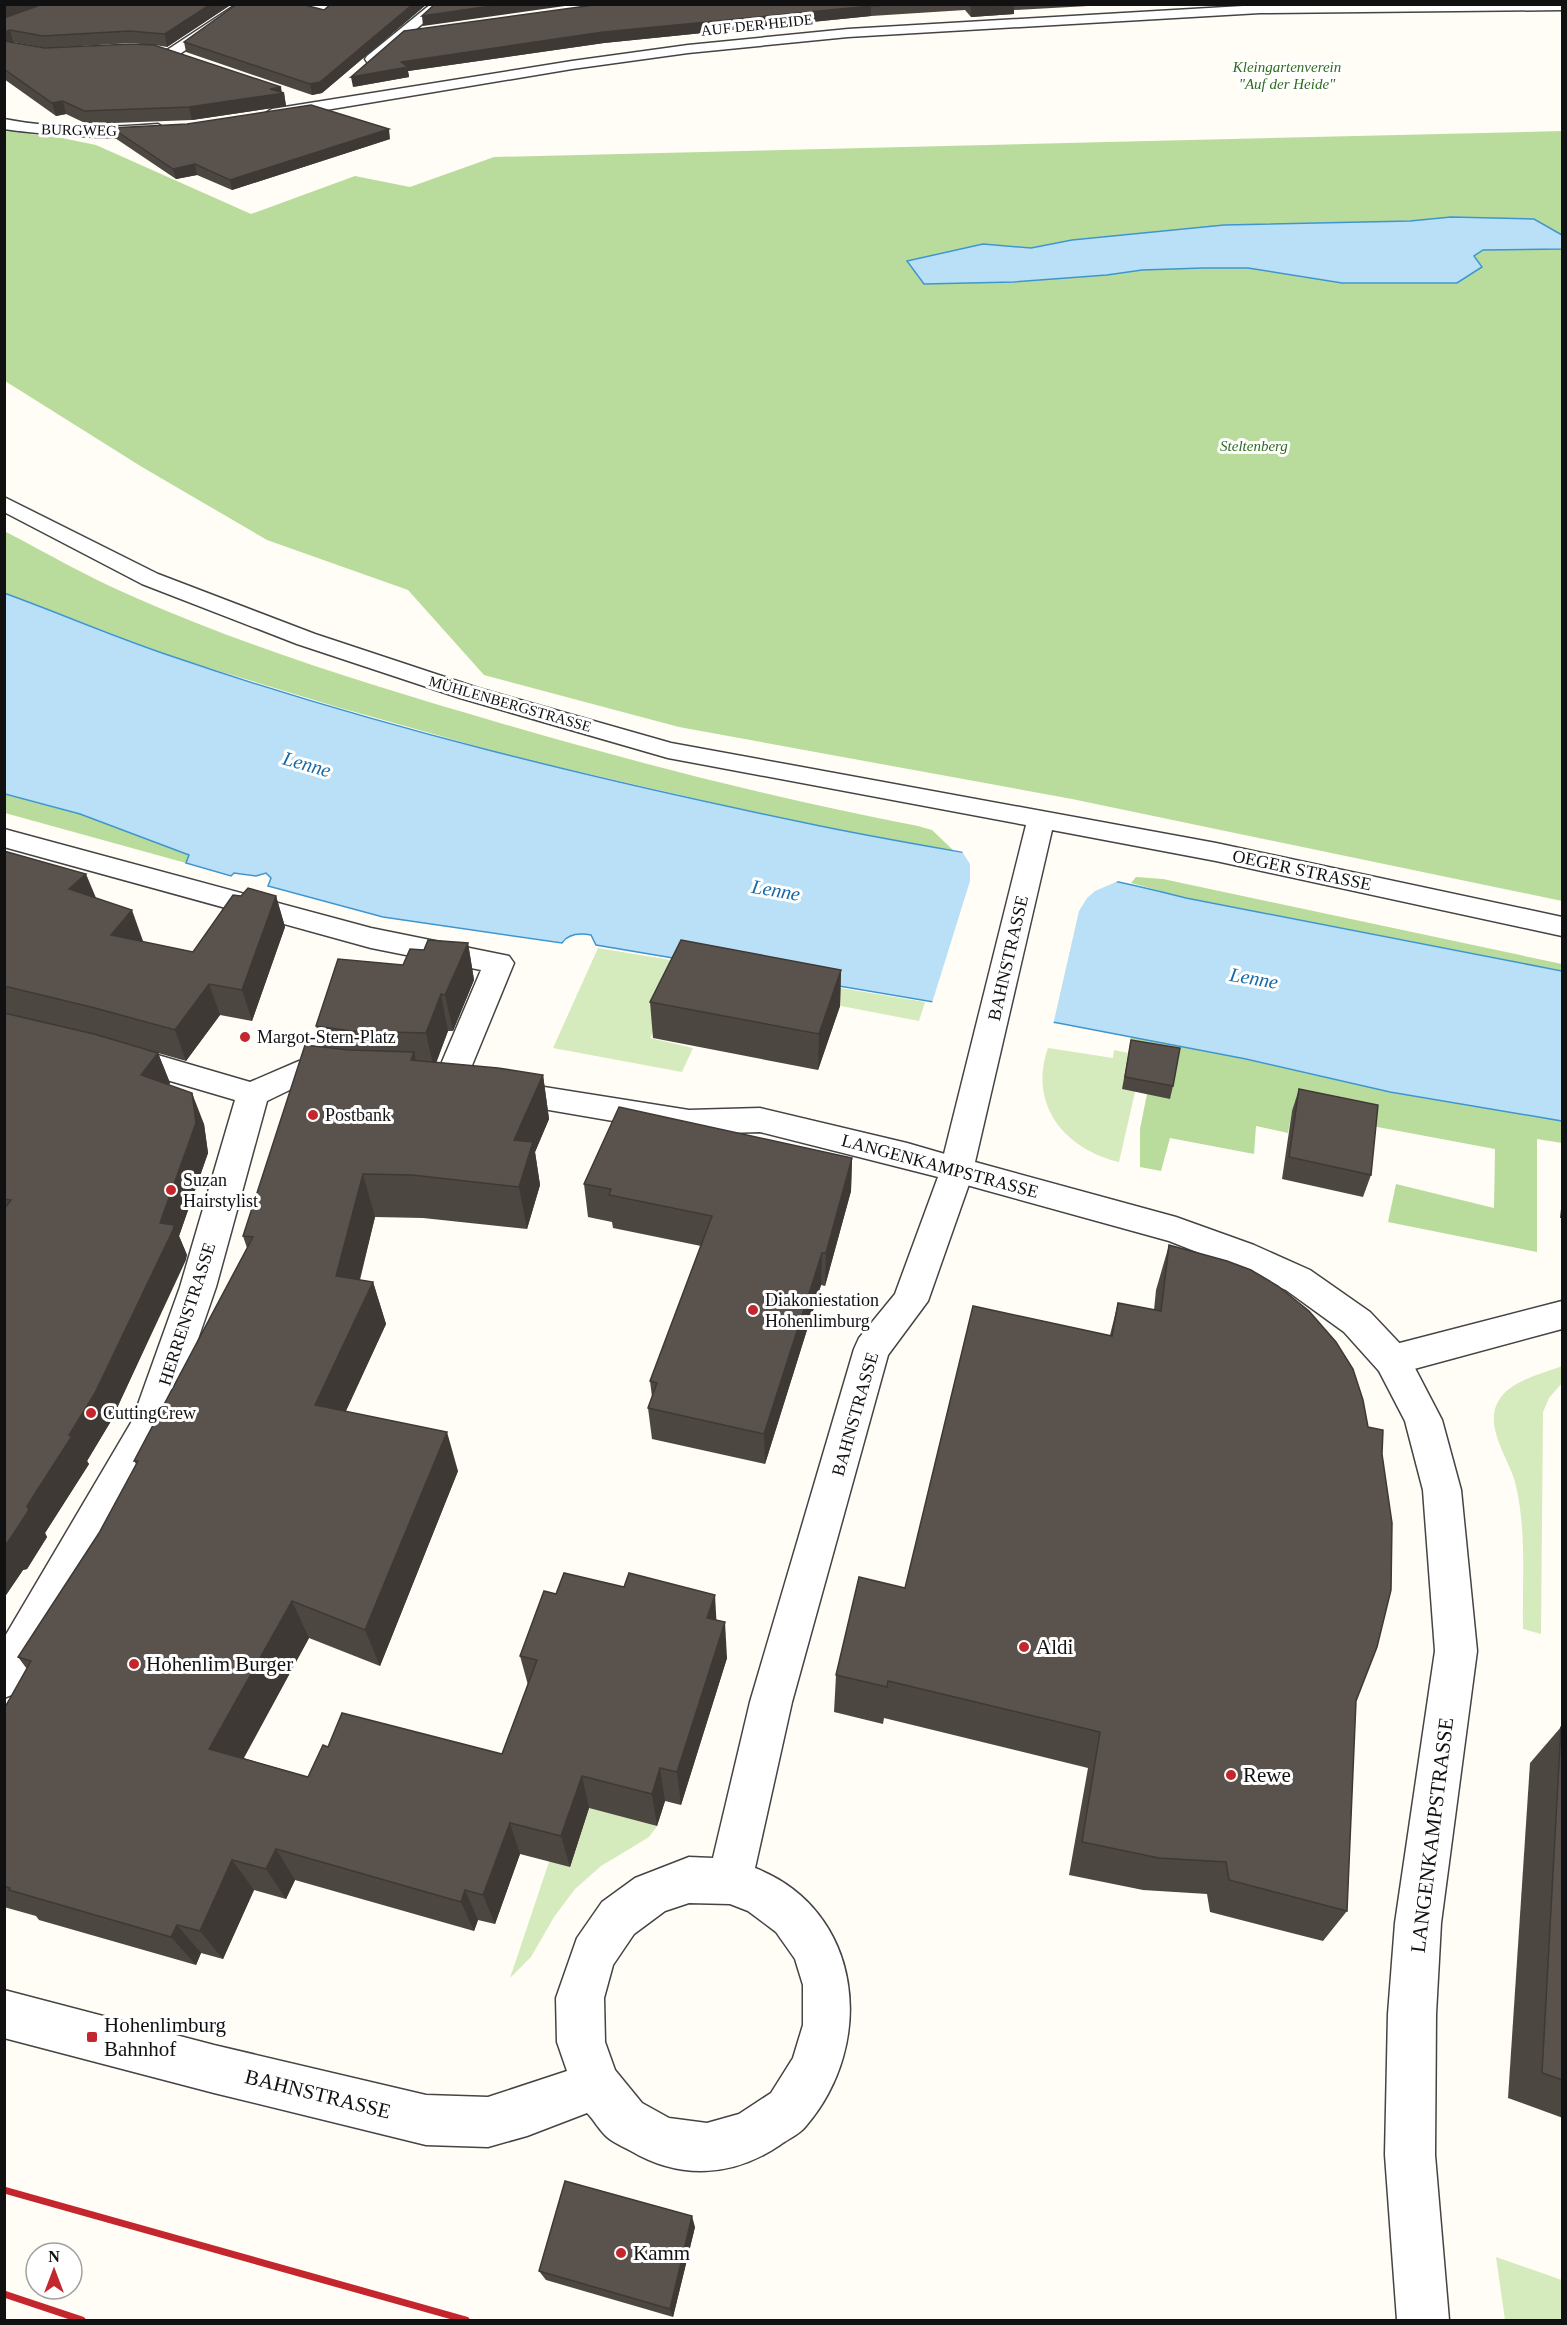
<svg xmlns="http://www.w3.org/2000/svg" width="1567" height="2325" viewBox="0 0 1567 2325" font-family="Georgia,serif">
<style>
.green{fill:#d5ebbd}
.forest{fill:#b9dc9c}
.water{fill:#b9e0f7;stroke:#3f96cf;stroke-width:1.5}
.pier{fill:#fffdf5}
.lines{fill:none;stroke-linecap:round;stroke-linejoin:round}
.pedestrian-casing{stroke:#444;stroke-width:3}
.minor-casing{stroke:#444;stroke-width:3}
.tertiary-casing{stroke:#444;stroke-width:3}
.pedestrian{fill:#fff;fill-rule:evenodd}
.minor{fill:#fff;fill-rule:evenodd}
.tertiary{fill:#fff;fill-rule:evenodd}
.rail{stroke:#c4262e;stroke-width:7}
.wall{fill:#4d4742;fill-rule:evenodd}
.shaded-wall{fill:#3f3936}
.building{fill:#5a524d;stroke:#3f3936;stroke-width:1.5}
.poi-dot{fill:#c4262e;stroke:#fff;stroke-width:2}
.labels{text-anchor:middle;stroke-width:6;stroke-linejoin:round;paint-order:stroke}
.far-street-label{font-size:15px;fill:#111;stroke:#fff}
.far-park-label{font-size:15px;font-style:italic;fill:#2f6b1f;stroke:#fff}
.street-label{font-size:18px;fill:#111;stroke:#fff}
.poi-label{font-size:18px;fill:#111;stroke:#fff;text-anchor:start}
.water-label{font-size:20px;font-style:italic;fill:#1768a6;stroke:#fff}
.near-poi-label{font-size:21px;fill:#111;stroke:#fff;text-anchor:start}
.near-street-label{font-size:21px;fill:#111;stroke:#fff}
</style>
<rect width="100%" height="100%" fill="#fffdf5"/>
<g class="green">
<path d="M 598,948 L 925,1002 L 919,1021 L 681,975 L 650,1038 L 693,1048 L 682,1072 L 553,1048 Z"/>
<path d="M 1048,1048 L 1113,1058 L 1114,1050 L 1128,1053 L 1135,1092 L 1119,1162 C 1065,1149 1028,1105 1048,1048 Z"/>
<path d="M 1562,1366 L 1562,1383 L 1549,1398 L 1543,1412 L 1541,1634 L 1523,1629 C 1522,1581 1527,1529 1515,1482 C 1508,1457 1483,1425 1499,1400 C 1511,1380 1542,1374 1562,1366 Z"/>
<path d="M 589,1808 L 657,1826 L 649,1837 L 601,1866 L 575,1889 L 554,1917 L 531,1957 L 510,1978 L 549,1862 Z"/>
<path d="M 1496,2257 L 1562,2280 L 1562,2320 L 1505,2320 Z"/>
</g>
<g class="forest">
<path d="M 5,131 L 62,138 L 96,145 L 251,214 L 355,176 L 410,187 L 494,157 L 1562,131 L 1562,901 L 1072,799 L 679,727 L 484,675 L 408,590 L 267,540 L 142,467 L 5,381 Z"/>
<path d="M 4,531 C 47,553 89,578 134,597 C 252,649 376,687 500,723 C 637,763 777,799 918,826 L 932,830 L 955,852 L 802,823 L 515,757 L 337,707 L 176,658 L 5,593 Z"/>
<path d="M 4,794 L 80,814 L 190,855 L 186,863 L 5,813 Z"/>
<path d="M 1136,877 L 1163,879 L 1562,964 L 1562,971 L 1186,898 L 1131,883 Z"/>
<path d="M 1131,1036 L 1246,1059 L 1390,1092 L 1562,1121 L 1562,1143 L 1537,1139 L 1537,1252 L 1388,1222 L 1396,1184 L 1494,1208 L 1495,1149 L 1292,1111 L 1288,1133 L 1256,1126 L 1254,1154 L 1170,1138 L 1161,1171 L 1140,1167 L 1140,1129 L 1147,1094 L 1128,1053 Z"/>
</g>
<g class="water">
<path d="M 1451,217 L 1534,219 L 1562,235 L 1562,249 L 1483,250 L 1474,256 L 1482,267 L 1457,283 L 1342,283 L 1248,268 L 1203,268 L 1142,270 L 1107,275 L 1014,282 L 924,284 L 907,261 L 983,244 L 1031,248 L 1072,240 L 1224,225 L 1410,221 Z"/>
<path d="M 4,593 C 62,614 119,639 177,658 C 382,728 595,779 806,823 C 932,850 1061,865 1186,898 L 1562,971 L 1562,1121 L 1390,1092 L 1246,1059 L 1058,1023 L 596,945 L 591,935 C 580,933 568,934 562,943 L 383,917 L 268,886 L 271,878 L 266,873 L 256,876 L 234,873 L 231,876 L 186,863 L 189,855 L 80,814 L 5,794 Z"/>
</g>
<path class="pier" d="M 961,850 L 1123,879 L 1095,891 L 1087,898 L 1079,911 L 1053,1025 L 932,1003 L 970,881 L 970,864 Z"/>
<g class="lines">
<g class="pedestrian-casing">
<path id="pedestrian" d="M 120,1044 L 250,1082 L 299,1061 L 350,1069 L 355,1077 L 350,1085 L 339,1088 L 302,1084 L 267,1101 L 216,1287 L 168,1426 L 19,1692 L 4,1698 L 4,1638 L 132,1421 L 180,1287 L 235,1100 L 109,1063 L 104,1055 L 109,1047 Z"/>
</g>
<g class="minor-casing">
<g id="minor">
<path d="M 237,4 L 253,4 L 174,58 L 164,58 L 162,55 L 164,52 Z"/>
<path d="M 431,4 L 446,4 L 377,62 L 367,62 L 365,59 L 367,56 Z"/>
<path d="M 1562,4 L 1562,10 L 1260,13 L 848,37 L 688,53 L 572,69 L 272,119 L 264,114 L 272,109 L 572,61 L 688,45 L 848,29 L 1260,5 Z"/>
<path d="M 4,119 C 56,129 106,128 158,124 L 166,129 C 152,145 29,133 4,129 Z"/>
<path d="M 4,829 L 371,928 L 509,956 L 514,963 L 468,1075 L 689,1110 L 760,1108 L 907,1143 L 969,1161 L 974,1170 L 928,1301 L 888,1355 L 792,1702 L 755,1868 C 863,1910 877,2043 806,2126 C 800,2134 788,2139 780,2145 C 733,2177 680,2180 631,2151 C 624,2147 614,2143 607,2137 C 600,2131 594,2120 587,2113 L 527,2136 L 488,2147 L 426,2145 L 214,2093 L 4,2038 L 4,1990 L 214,2045 L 426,2095 L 488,2097 L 567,2071 L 557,2042 L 556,1998 L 577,1938 L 602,1902 L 635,1878 L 689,1857 L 713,1858 L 750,1702 L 854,1349 L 859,1338 L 895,1294 L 938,1177 L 760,1132 L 689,1134 L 438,1091 L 433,1083 L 481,970 L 371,948 L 4,847 ZM 689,1903 L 730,1904 L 748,1911 L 776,1932 L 795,1959 L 803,1985 L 803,2025 L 793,2058 L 771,2093 L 739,2114 L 707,2123 L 669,2118 L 642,2103 L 615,2070 L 605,2042 L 604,1998 L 613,1965 L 634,1934 L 665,1911 Z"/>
<path d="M 1562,1301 L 1562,1329 L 1392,1375 L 1379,1371 L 1374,1360 L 1379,1349 L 1392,1345 Z"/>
</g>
</g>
<g class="tertiary-casing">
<path id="tertiary" d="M 4,497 L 158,574 L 315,634 L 478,688 L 671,743 L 1216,843 L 1562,917 L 1562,936 L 1216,861 L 1052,830 L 975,1162 L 1176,1217 L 1254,1245 L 1310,1270 L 1370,1312 L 1405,1349 L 1442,1420 L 1461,1490 L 1477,1651 L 1441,1923 L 1436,2014 L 1435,2155 L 1449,2320 L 1397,2320 L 1385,2155 L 1388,2014 L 1395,1923 L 1435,1651 L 1423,1490 L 1405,1421 L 1379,1371 L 1344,1332 L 1286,1290 L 1230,1265 L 1169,1241 L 945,1179 L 940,1170 L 1026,825 L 668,758 L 460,698 L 297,644 L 142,584 L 4,512 Z"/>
</g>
<use href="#pedestrian" class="pedestrian"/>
<use href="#minor" class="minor"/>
<use href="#tertiary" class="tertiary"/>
<g class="rail">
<path d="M 4,2190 L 466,2320"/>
<path d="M 4,2294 L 82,2320"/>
</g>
</g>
<g class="wall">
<path d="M 4,4 L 232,4 L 167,47 L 155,45 L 284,93 L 286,106 L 192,120 L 87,124 L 66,114 L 56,116 L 4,79 ZM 13,42 L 46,48 L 132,43 L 149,45 L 45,48 L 11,43 Z"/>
<path d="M 331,4 L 427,4 L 322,93 L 312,95 L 186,52 L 184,42 L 324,10 Z"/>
<path d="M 601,4 L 1124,4 L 1014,10 L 1014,14 L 971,17 L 965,10 L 871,16 L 604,43 L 408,71 L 409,77 L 353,87 Z"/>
<path d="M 112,128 L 390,139 L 232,190 L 197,175 L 176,179 L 115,138 Z"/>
<path d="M 4,851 L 96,898 L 143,941 L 143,942 L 193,952 L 241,896 L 276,896 L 285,927 L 252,1021 L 220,1015 L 186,1061 L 158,1053 L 170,1083 L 169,1085 L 204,1124 L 208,1153 L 179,1236 L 187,1255 L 111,1421 L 87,1461 L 89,1464 L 45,1533 L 47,1537 L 27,1569 L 23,1570 L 4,1598 Z"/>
<path d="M 468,943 L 474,980 L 453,1031 L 448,1031 L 436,1062 L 543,1075 L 549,1119 L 535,1152 L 540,1185 L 527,1229 L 423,1218 L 375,1217 L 360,1280 L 373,1282 L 386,1324 L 346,1411 L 458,1471 L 380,1666 L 309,1638 L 243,1758 L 308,1777 L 328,1747 L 502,1754 L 528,1685 L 520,1656 L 556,1594 L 716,1620 L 727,1658 L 681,1805 L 665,1801 L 657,1826 L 589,1808 L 570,1867 L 520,1854 L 495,1924 L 478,1920 L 474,1931 L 295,1880 L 286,1899 L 254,1890 L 223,1959 L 201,1953 L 196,1965 L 39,1920 L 36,1916 L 4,1907 L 4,1709 L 27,1669 L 18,1657 L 99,1533 L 136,1464 L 134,1461 L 247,1248 L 243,1236 L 322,1047 L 316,1026 L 424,950 Z"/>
<path d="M 841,970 L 840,1006 L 818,1070 L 653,1038 L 650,1002 Z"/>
<path d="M 1131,1040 L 1173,1086 L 1170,1099 L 1122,1089 Z"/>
<path d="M 1299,1089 L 1371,1175 L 1363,1197 L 1282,1179 L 1292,1111 Z"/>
<path d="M 852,1158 L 851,1191 L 825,1286 L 821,1285 L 765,1464 L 652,1439 L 648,1408 L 652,1397 L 650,1381 L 701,1246 L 613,1228 L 612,1222 L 588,1217 L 584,1184 Z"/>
<path d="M 1563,1191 L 1563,1218 L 1560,1218 Z"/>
<path d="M 1169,1245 L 1356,1701 L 1347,1911 L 1323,1941 L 1210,1912 L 1207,1894 L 1143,1890 L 1069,1875 L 1088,1768 L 884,1718 L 883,1724 L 834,1712 L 836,1675 L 905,1588 L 1110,1335 L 1118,1303 L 1154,1310 L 1156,1290 Z"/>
<path d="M 1561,1727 L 1563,1727 L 1563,2118 L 1508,2098 L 1530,1763 Z"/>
<path d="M 695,2227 L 673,2317 L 546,2280 L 539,2271 Z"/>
</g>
<g class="shaded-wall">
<path d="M 7,4 L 46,4 L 4,18 L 4,5 Z"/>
<path d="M 211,4 L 232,4 L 167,47 L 165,34 Z"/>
<path d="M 413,4 L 427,4 L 322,93 L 312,95 L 310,84 Z"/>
<path d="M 504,4 L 579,4 L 423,26 L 422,16 Z"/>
<path d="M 1014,4 L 1014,14 L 971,17 L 971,7 Z"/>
<path d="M 871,6 L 871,16 L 604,43 L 408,71 L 409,77 L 353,87 L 351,77 L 401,62 L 603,32 Z"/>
<path d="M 10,30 L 13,42 L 5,46 L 4,48 L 4,32 Z"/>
<path d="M 281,87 L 282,93 L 284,93 L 286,106 L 192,120 L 189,107 Z"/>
<path d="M 63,101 L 66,114 L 56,116 L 52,103 Z"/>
<path d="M 389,129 L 390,139 L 232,190 L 230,180 Z"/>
<path d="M 195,164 L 197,175 L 176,179 L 173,169 Z"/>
<path d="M 86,874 L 99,905 L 69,889 Z"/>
<path d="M 276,896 L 285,927 L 252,1021 L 242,990 Z"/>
<path d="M 132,910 L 143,941 L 123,966 L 111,935 Z"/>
<path d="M 468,943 L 474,980 L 453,1031 L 445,995 Z"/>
<path d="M 841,970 L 840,1006 L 818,1070 L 819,1034 Z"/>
<path d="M 209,984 L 220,1015 L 186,1061 L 175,1030 Z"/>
<path d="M 441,994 L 448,1031 L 434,1069 L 426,1033 Z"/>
<path d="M 414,1052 L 424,1095 L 411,1060 Z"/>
<path d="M 158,1053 L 170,1083 L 154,1106 L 141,1075 Z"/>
<path d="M 543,1075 L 549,1119 L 535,1152 L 540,1185 L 527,1229 L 519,1187 L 514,1140 Z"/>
<path d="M 192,1093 L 204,1124 L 208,1153 L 179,1236 L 187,1255 L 186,1260 L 111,1421 L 87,1461 L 89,1464 L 45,1533 L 47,1537 L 27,1569 L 23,1570 L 4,1598 L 4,1543 L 69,1435 L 160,1223 Z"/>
<path d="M 852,1158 L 851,1191 L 825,1286 L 826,1253 Z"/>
<path d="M 363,1174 L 375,1217 L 350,1317 L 336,1276 Z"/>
<path d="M 822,1253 L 821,1285 L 765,1464 L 764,1434 Z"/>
<path d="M 373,1282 L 386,1324 L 330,1445 L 315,1405 Z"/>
<path d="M 447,1432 L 458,1471 L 380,1666 L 365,1630 Z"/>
<path d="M 715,1595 L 717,1631 L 707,1618 Z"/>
<path d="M 292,1601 L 309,1638 L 231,1782 L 209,1749 Z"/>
<path d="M 725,1622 L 727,1658 L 681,1805 L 677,1772 Z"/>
<path d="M 660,1768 L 665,1801 L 657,1826 L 652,1794 Z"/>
<path d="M 582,1776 L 589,1808 L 570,1867 L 561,1836 Z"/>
<path d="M 510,1823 L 520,1854 L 495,1924 L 483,1895 Z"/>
<path d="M 276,1849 L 295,1880 L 286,1899 L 266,1869 Z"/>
<path d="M 232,1860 L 254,1890 L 223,1959 L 200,1931 Z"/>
<path d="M 465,1890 L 478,1920 L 474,1931 L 461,1902 Z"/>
<path d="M 177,1925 L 201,1953 L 196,1965 L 171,1937 Z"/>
<path d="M 692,2216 L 695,2227 L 673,2317 L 670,2309 Z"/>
</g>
<g class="building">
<path d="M 43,4 L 211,4 L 165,34 L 129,31 L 43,36 L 10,30 L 4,32 L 4,18 Z"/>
<path d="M 237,4 L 301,4 L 324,10 L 331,4 L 413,4 L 320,82 L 310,84 L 184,42 Z"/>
<path d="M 435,4 L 504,4 L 422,16 Z"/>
<path d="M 601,4 L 897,4 L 871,6 L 603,32 L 401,62 L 408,67 L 351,77 L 404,31 Z"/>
<path d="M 969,4 L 1010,4 L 971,7 Z"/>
<path d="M 4,41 L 45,48 L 131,44 L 154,45 L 281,87 L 270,89 L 284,93 L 189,107 L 84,111 L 63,101 L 52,103 L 4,69 Z"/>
<path d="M 311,105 L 389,129 L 230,180 L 195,164 L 173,169 L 112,128 L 187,124 Z"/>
<path d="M 4,851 L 86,874 L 69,889 L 132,910 L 111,935 L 193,952 L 233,895 L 241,896 L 248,888 L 276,896 L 242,990 L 209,984 L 175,1030 L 95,1008 L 4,986 Z"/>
<path d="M 428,940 L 468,943 L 445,995 L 441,994 L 426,1033 L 351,1031 L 316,1026 L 338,959 L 403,965 L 410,949 L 424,950 Z"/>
<path d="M 681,940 L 841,970 L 819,1034 L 650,1002 Z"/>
<path d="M 4,1013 L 94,1034 L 158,1053 L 141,1075 L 192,1093 L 196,1123 L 160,1223 L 174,1225 L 173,1230 L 95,1393 L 69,1435 L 72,1436 L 27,1506 L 29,1510 L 8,1542 L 4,1543 L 4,1209 L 11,1200 L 4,1199 Z"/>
<path d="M 1131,1040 L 1180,1048 L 1173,1086 L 1125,1077 Z"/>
<path d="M 305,1045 L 349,1050 L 414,1052 L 411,1060 L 498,1068 L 543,1075 L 514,1140 L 533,1142 L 519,1187 L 412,1175 L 363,1174 L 336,1276 L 373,1282 L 315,1405 L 447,1432 L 365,1630 L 292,1601 L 209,1749 L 308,1777 L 323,1745 L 328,1747 L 342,1713 L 502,1754 L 537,1660 L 520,1656 L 544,1591 L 556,1594 L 564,1573 L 624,1587 L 629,1573 L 715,1595 L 707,1618 L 725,1622 L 677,1772 L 660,1768 L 652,1794 L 582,1776 L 561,1836 L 510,1823 L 483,1895 L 465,1890 L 461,1902 L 276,1849 L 266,1869 L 232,1860 L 200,1931 L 177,1925 L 171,1937 L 9,1890 L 10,1888 L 4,1886 L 4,1709 L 31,1661 L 18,1657 L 99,1533 L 138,1461 L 134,1461 L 253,1237 L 243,1236 Z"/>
<path d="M 1299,1089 L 1378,1105 L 1371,1175 L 1289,1157 Z"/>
<path d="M 619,1107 L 852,1158 L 826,1253 L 822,1253 L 764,1434 L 648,1408 L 657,1383 L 650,1381 L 712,1216 L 609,1195 L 611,1189 L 584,1184 Z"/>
<path d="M 1169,1245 L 1227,1261 L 1251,1270 L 1278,1286 L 1309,1311 L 1336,1342 L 1353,1369 L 1363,1400 L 1368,1427 L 1383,1430 L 1382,1454 L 1392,1523 L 1391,1590 L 1377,1647 L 1356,1701 L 1347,1911 L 1229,1880 L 1226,1862 L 1159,1858 L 1082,1842 L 1100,1732 L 888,1681 L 887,1687 L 836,1675 L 859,1577 L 905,1588 L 973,1306 L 1112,1336 L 1118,1303 L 1161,1311 Z"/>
<path d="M 1561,1727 L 1563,1727 L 1563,2080 L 1542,2073 Z"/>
<path d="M 565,2181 L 692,2216 L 670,2309 L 539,2271 Z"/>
</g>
<g class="poi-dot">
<circle cx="245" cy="1037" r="6"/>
<circle cx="313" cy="1115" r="6"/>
<circle cx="171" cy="1190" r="6"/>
<circle cx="753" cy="1310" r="6"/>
<circle cx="91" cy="1413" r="6"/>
<circle cx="1024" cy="1647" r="6"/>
<circle cx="134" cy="1664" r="6"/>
<circle cx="1231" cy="1775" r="6"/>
<rect x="86" y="2031" width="12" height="12" rx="3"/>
<circle cx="621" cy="2253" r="6"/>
</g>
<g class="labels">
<g class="far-street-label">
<text transform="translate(757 25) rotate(-6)" y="5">AUF DER HEIDE</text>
<text transform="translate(79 130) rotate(1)" y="5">BURGWEG</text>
<text transform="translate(510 704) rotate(16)" y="5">MÜHLENBERGSTRASSE</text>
</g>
<g class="far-park-label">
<text x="1287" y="72">Kleingartenverein<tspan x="1287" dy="17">"Auf der Heide"</tspan></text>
<text x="1254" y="451">Steltenberg</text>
</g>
<g class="street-label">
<text transform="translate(1302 870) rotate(12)" y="6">OEGER STRASSE</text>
<text transform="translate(1008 958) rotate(-77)" y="6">BAHNSTRASSE</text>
<text transform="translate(940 1166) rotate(15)" y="6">LANGENKAMPSTRASSE</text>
<text transform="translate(187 1314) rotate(-72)" y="6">HERRENSTRASSE</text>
<text transform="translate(855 1414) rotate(-74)" y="6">BAHNSTRASSE</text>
</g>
<g class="poi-label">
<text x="257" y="1043">Margot-Stern-Platz</text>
<text x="325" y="1121">Postbank</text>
<text x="183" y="1186">Suzan<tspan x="183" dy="21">Hairstylist</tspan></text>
<text x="765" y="1306">Diakoniestation<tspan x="765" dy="21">Hohenlimburg</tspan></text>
<text x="103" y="1419">CuttingCrew</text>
</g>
<g class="water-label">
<text transform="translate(307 764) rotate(16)" y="7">Lenne</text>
<text transform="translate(776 890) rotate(10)" y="7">Lenne</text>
<text transform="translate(1254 978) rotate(10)" y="7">Lenne</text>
</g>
<g class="near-poi-label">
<text x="1036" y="1654">Aldi</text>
<text x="146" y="1671">Hohenlim Burger</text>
<text x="1243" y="1782">Rewe</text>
<text x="104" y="2032">Hohenlimburg<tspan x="104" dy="24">Bahnhof</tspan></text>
<text x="633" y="2260">Kamm</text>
</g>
<g class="near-street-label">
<text transform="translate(1432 1835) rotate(-83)" y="7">LANGENKAMPSTRASSE</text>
<text transform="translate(318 2094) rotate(14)" y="7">BAHNSTRASSE</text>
</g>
</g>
<rect width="1567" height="2325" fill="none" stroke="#111111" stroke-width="12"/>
<g transform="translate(54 2271)"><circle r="28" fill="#ffffff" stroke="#a0a0a0" stroke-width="1.5"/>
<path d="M0-4.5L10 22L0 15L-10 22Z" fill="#c4262e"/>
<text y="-9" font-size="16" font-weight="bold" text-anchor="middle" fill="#111111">N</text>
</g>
</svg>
